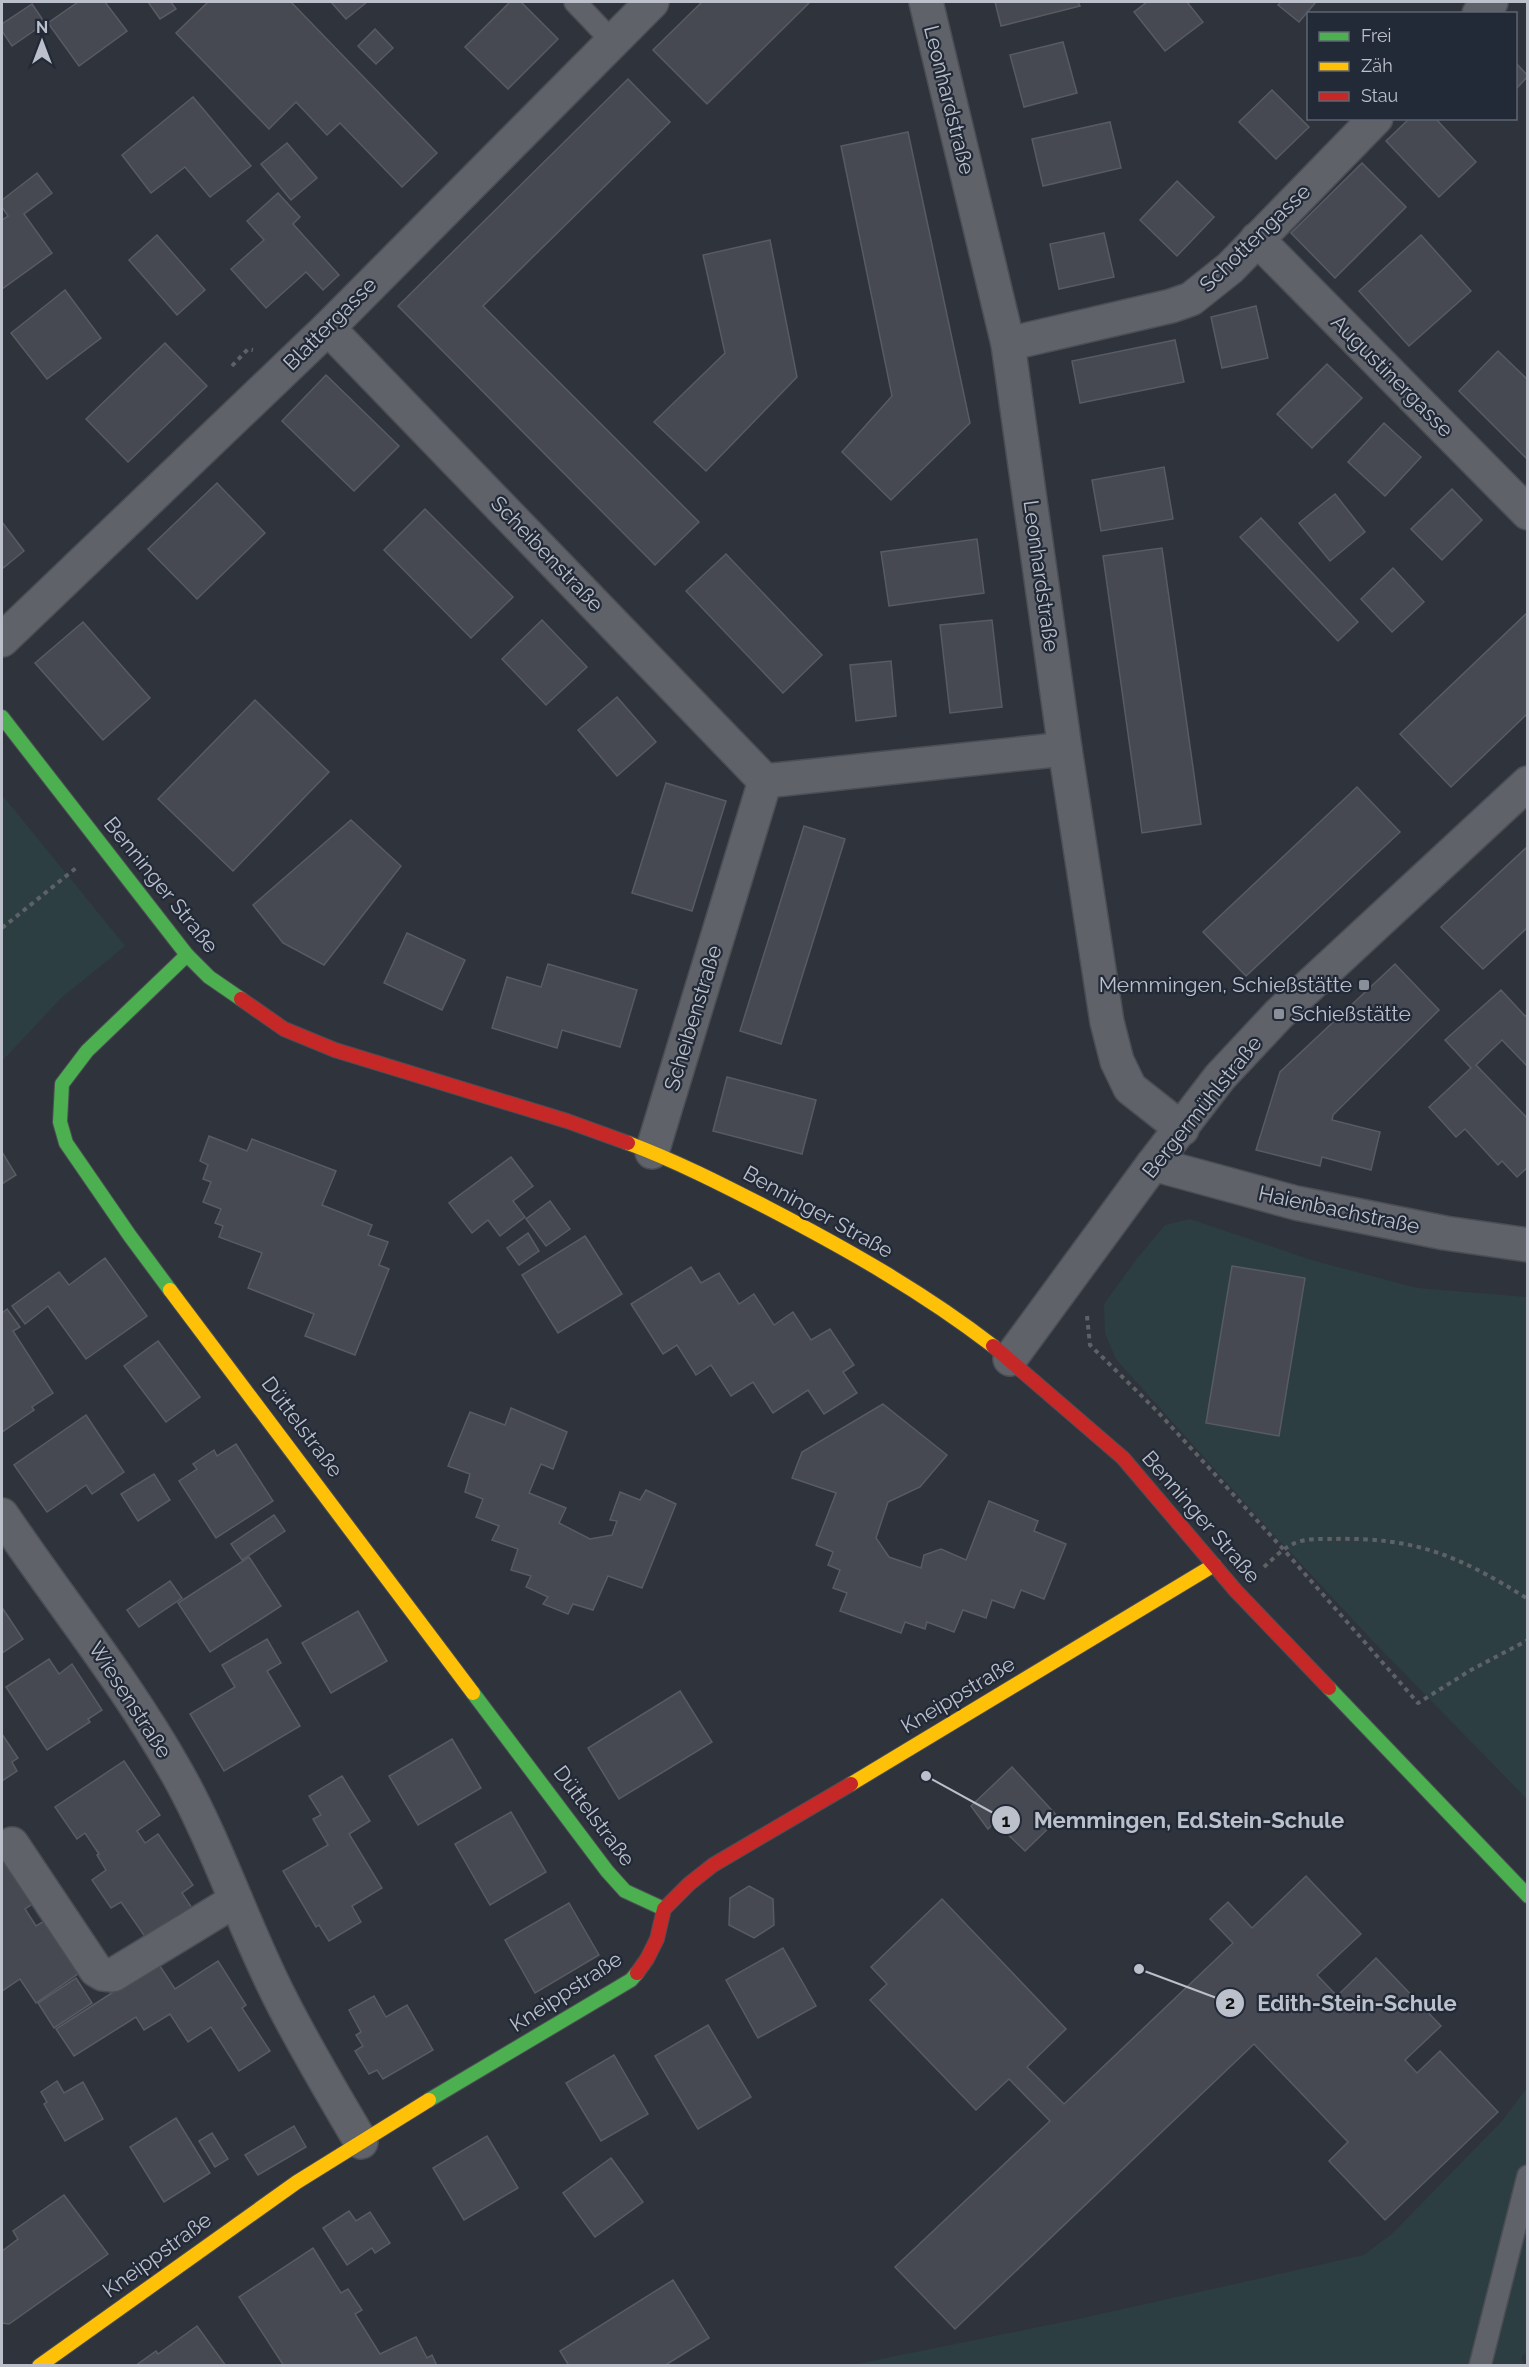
<svg xmlns="http://www.w3.org/2000/svg" width="1529" height="2367" viewBox="0 0 1529 2367" font-family="Raleway,sans-serif">
<style>
.green{fill:#2d3e42}
.building{fill:#464951;stroke:#585b63;stroke-width:1.5}
.lines{fill:none;stroke-linecap:round;stroke-linejoin:round}
.lane-casing{stroke:#4b4e54;stroke-width:24}
.street-casing{stroke:#4b4e54;stroke-width:36}
.fast-casing{stroke:#4b4e54;stroke-width:16}
.slow-casing{stroke:#4b4e54;stroke-width:16}
.jam-casing{stroke:#4b4e54;stroke-width:16}
.path{stroke:#5d6267;stroke-width:4;stroke-dasharray:4.5 4.5;stroke-linecap:butt}
.lane{stroke:#60626a;stroke-width:21}
.street{stroke:#60626a;stroke-width:33}
.fast{stroke:#4caf50;stroke-width:14}
.slow{stroke:#ffc107;stroke-width:14}
.jam{stroke:#c62828;stroke-width:14}
.poi-dot{fill:#8a8f99;stroke:#222937;stroke-width:2}
.labels{text-anchor:middle;stroke-width:4.5;stroke-linejoin:round;paint-order:stroke}
.street-label{font-size:21px;fill:#bbc0cb;stroke:#222937}
.poi-label{font-size:21px;fill:#bbc0cb;stroke:#222937;text-anchor:end}
.leader{fill:none;stroke:#bbc0cb;stroke-width:2}
.callout-dot{fill:#bbc0cb;stroke:#222937;stroke-width:2}
.mark-label{font-size:18px;text-anchor:middle;font-weight:bold;fill:#111}
.callout-label{font-size:22px;text-anchor:middle;font-weight:bold;fill:#bbc0cb;stroke:#222937;stroke-width:4.5;stroke-linejoin:round;paint-order:stroke}
</style>
<rect width="100%" height="100%" fill="#2f333c"/>
<g class="green">
<path d="M 2,795 L 125,946 L 61,998 L 2,1061 Z"/>
<path d="M 1190,1219 L 1311,1260 L 1417,1288 L 1527,1297 L 1527,1799 L 1373,1641 L 1263,1523 L 1116,1359 L 1105,1333 L 1104,1304 L 1136,1260 L 1165,1225 Z"/>
<path d="M 1527,2088 L 1528,2349 L 1521,2358 L 1525,2365 L 847,2366 L 1083,2318 L 1364,2255 L 1393,2233 L 1502,2121 Z"/>
</g>
<g class="building">
<path d="M 78,2 L 105,2 L 127,31 L 79,66 L 48,23 Z"/>
<path d="M 148,2 L 171,2 L 176,9 L 160,19 Z"/>
<path d="M 208,2 L 291,2 L 437,153 L 402,187 L 340,123 L 327,135 L 296,102 L 269,129 L 176,33 Z"/>
<path d="M 331,2 L 367,2 L 346,19 Z"/>
<path d="M 510,2 L 521,2 L 558,39 L 508,89 L 465,47 Z"/>
<path d="M 702,2 L 810,2 L 707,104 L 653,50 Z"/>
<path d="M 995,2 L 1078,2 L 1080,6 L 1001,26 Z"/>
<path d="M 1147,2 L 1187,2 L 1203,22 L 1165,51 L 1134,12 Z"/>
<path d="M 1281,2 L 1316,2 L 1299,22 L 1278,5 Z"/>
<path d="M 32,4 L 45,23 L 12,46 L 2,31 L 2,24 Z"/>
<path d="M 375,29 L 393,48 L 376,64 L 358,46 Z"/>
<path d="M 1063,42 L 1077,93 L 1024,107 L 1010,55 Z"/>
<path d="M 1516,63 L 1528,76 L 1516,89 Z"/>
<path d="M 628,79 L 670,122 L 483,306 L 699,522 L 655,565 L 398,306 Z"/>
<path d="M 1272,90 L 1309,127 L 1276,159 L 1239,122 Z"/>
<path d="M 193,97 L 251,166 L 210,197 L 185,167 L 151,193 L 122,155 Z"/>
<path d="M 1410,118 L 1435,118 L 1476,162 L 1439,197 L 1386,141 Z"/>
<path d="M 1110,122 L 1121,168 L 1043,186 L 1032,139 Z"/>
<path d="M 908,132 L 970,423 L 891,500 L 842,452 L 892,396 L 841,146 Z"/>
<path d="M 287,143 L 317,178 L 291,200 L 261,164 Z"/>
<path d="M 1362,163 L 1406,207 L 1335,278 L 1291,233 Z"/>
<path d="M 37,173 L 52,193 L 24,214 L 52,253 L 2,289 L 2,220 L 8,216 L 2,207 L 2,200 Z"/>
<path d="M 1177,181 L 1214,217 L 1177,256 L 1140,220 Z"/>
<path d="M 278,193 L 300,217 L 293,224 L 339,275 L 323,290 L 306,272 L 266,308 L 231,269 L 264,240 L 247,221 Z"/>
<path d="M 1104,233 L 1114,277 L 1059,289 L 1050,244 Z"/>
<path d="M 157,235 L 205,290 L 177,315 L 129,260 Z"/>
<path d="M 1421,235 L 1471,291 L 1409,346 L 1359,291 Z"/>
<path d="M 770,240 L 797,377 L 706,471 L 654,422 L 725,353 L 703,255 Z"/>
<path d="M 65,290 L 101,338 L 47,379 L 11,333 Z"/>
<path d="M 1256,306 L 1268,358 L 1222,368 L 1211,317 Z"/>
<path d="M 1175,340 L 1184,382 L 1080,403 L 1072,361 Z"/>
<path d="M 165,343 L 207,386 L 128,462 L 86,419 Z"/>
<path d="M 1498,351 L 1528,380 L 1528,460 L 1459,391 Z"/>
<path d="M 1327,364 L 1362,398 L 1312,448 L 1277,414 Z"/>
<path d="M 326,375 L 399,446 L 354,491 L 282,421 Z"/>
<path d="M 1384,423 L 1421,457 L 1385,496 L 1348,462 Z"/>
<path d="M 1164,467 L 1173,519 L 1101,531 L 1092,480 Z"/>
<path d="M 217,483 L 265,533 L 197,599 L 148,549 Z"/>
<path d="M 1452,489 L 1482,520 L 1442,560 L 1411,529 Z"/>
<path d="M 1335,494 L 1365,532 L 1330,561 L 1299,523 Z"/>
<path d="M 425,509 L 513,597 L 471,638 L 384,550 Z"/>
<path d="M 1261,518 L 1358,622 L 1338,641 L 1240,537 Z"/>
<path d="M 2,522 L 24,551 L 2,569 Z"/>
<path d="M 977,539 L 984,593 L 889,606 L 881,552 Z"/>
<path d="M 1162,548 L 1201,824 L 1142,833 L 1103,556 Z"/>
<path d="M 726,554 L 822,655 L 783,693 L 686,591 Z"/>
<path d="M 1393,568 L 1424,602 L 1392,632 L 1361,599 Z"/>
<path d="M 1528,612 L 1528,713 L 1451,787 L 1400,734 Z"/>
<path d="M 542,620 L 587,667 L 546,705 L 502,659 Z"/>
<path d="M 992,620 L 1002,707 L 950,713 L 940,625 Z"/>
<path d="M 83,622 L 150,698 L 103,740 L 35,663 Z"/>
<path d="M 891,661 L 896,716 L 856,721 L 850,665 Z"/>
<path d="M 617,697 L 656,742 L 617,776 L 578,730 Z"/>
<path d="M 255,700 L 329,772 L 233,871 L 158,799 Z"/>
<path d="M 666,783 L 726,801 L 692,911 L 632,893 Z"/>
<path d="M 1357,787 L 1400,832 L 1246,976 L 1203,932 Z"/>
<path d="M 351,820 L 401,866 L 324,965 L 283,943 L 253,905 Z"/>
<path d="M 804,826 L 845,839 L 781,1044 L 740,1031 Z"/>
<path d="M 1528,846 L 1528,927 L 1483,969 L 1441,927 Z"/>
<path d="M 407,933 L 465,960 L 442,1010 L 384,983 Z"/>
<path d="M 548,964 L 637,990 L 620,1047 L 562,1030 L 557,1048 L 492,1028 L 507,977 L 541,987 Z"/>
<path d="M 1395,964 L 1439,1010 L 1333,1115 L 1332,1120 L 1380,1132 L 1371,1170 L 1322,1157 L 1320,1166 L 1256,1150 L 1280,1072 Z"/>
<path d="M 1501,990 L 1525,1016 L 1528,1014 L 1528,1067 L 1502,1040 L 1476,1065 L 1528,1119 L 1528,1167 L 1517,1177 L 1502,1161 L 1498,1165 L 1465,1129 L 1456,1137 L 1429,1107 L 1471,1068 L 1445,1040 Z"/>
<path d="M 727,1077 L 816,1100 L 802,1154 L 713,1131 Z"/>
<path d="M 209,1136 L 247,1151 L 252,1139 L 336,1171 L 322,1205 L 372,1225 L 368,1235 L 388,1242 L 379,1265 L 389,1269 L 355,1355 L 305,1336 L 314,1314 L 248,1288 L 262,1253 L 219,1237 L 223,1226 L 215,1223 L 221,1209 L 203,1202 L 211,1182 L 203,1179 L 208,1165 L 200,1161 Z"/>
<path d="M 2,1152 L 16,1175 L 2,1184 Z"/>
<path d="M 511,1157 L 533,1186 L 513,1201 L 525,1217 L 500,1236 L 488,1220 L 472,1233 L 449,1203 Z"/>
<path d="M 550,1201 L 570,1229 L 546,1246 L 526,1219 Z"/>
<path d="M 528,1233 L 539,1251 L 519,1265 L 507,1248 Z"/>
<path d="M 585,1236 L 622,1294 L 558,1333 L 522,1275 Z"/>
<path d="M 105,1258 L 147,1316 L 86,1359 L 48,1306 L 25,1324 L 12,1306 L 59,1272 L 69,1285 Z"/>
<path d="M 1232,1266 L 1305,1278 L 1279,1436 L 1206,1423 Z"/>
<path d="M 691,1267 L 701,1283 L 719,1273 L 739,1304 L 754,1294 L 774,1325 L 793,1312 L 811,1340 L 830,1329 L 854,1365 L 843,1372 L 857,1393 L 824,1414 L 808,1390 L 773,1413 L 753,1382 L 731,1396 L 711,1365 L 696,1375 L 677,1345 L 663,1354 L 631,1304 Z"/>
<path d="M 7,1309 L 20,1327 L 13,1331 L 53,1393 L 32,1407 L 34,1410 L 2,1432 L 2,1313 Z"/>
<path d="M 158,1341 L 200,1397 L 166,1422 L 124,1366 Z"/>
<path d="M 883,1404 L 947,1455 L 920,1487 L 888,1502 L 876,1538 L 889,1557 L 921,1568 L 924,1555 L 941,1549 L 966,1560 L 989,1501 L 1038,1521 L 1034,1531 L 1066,1544 L 1044,1599 L 1021,1590 L 1014,1608 L 992,1600 L 986,1618 L 963,1610 L 954,1632 L 927,1622 L 925,1629 L 905,1622 L 901,1633 L 840,1611 L 847,1593 L 833,1588 L 840,1570 L 828,1565 L 833,1552 L 816,1545 L 836,1493 L 792,1478 L 802,1452 Z"/>
<path d="M 511,1408 L 567,1432 L 553,1469 L 541,1464 L 529,1493 L 566,1508 L 559,1523 L 590,1539 L 612,1535 L 617,1521 L 610,1520 L 620,1492 L 640,1500 L 646,1490 L 676,1504 L 642,1588 L 608,1576 L 593,1610 L 573,1604 L 568,1614 L 543,1604 L 548,1597 L 526,1587 L 531,1576 L 511,1570 L 518,1549 L 492,1540 L 499,1526 L 476,1517 L 483,1499 L 465,1492 L 470,1474 L 448,1466 L 470,1412 L 505,1425 Z"/>
<path d="M 86,1415 L 124,1472 L 92,1494 L 86,1485 L 47,1512 L 14,1465 Z"/>
<path d="M 236,1444 L 273,1501 L 216,1538 L 179,1481 L 197,1469 L 193,1464 L 214,1450 L 217,1456 Z"/>
<path d="M 154,1474 L 170,1500 L 138,1521 L 121,1494 Z"/>
<path d="M 274,1515 L 285,1531 L 242,1560 L 231,1544 Z"/>
<path d="M 249,1557 L 281,1606 L 210,1652 L 178,1603 Z"/>
<path d="M 170,1581 L 182,1598 L 139,1627 L 127,1610 Z"/>
<path d="M 3,1609 L 23,1639 L 2,1653 L 2,1610 Z"/>
<path d="M 358,1611 L 387,1661 L 331,1693 L 302,1643 Z"/>
<path d="M 267,1639 L 281,1663 L 267,1671 L 300,1726 L 224,1771 L 190,1714 L 235,1687 L 222,1665 Z"/>
<path d="M 49,1659 L 59,1674 L 72,1664 L 102,1710 L 88,1719 L 90,1722 L 47,1750 L 6,1687 Z"/>
<path d="M 680,1691 L 712,1742 L 619,1799 L 588,1748 Z"/>
<path d="M 2,1734 L 18,1758 L 12,1762 L 17,1771 L 2,1781 Z"/>
<path d="M 452,1739 L 481,1788 L 418,1825 L 389,1776 Z"/>
<path d="M 124,1761 L 160,1815 L 137,1831 L 145,1843 L 158,1834 L 193,1885 L 182,1893 L 194,1911 L 148,1941 L 121,1902 L 111,1908 L 92,1880 L 106,1870 L 97,1855 L 99,1854 L 85,1833 L 77,1839 L 55,1807 Z"/>
<path d="M 1012,1767 L 1059,1818 L 1025,1851 L 995,1822 L 988,1829 L 971,1806 Z"/>
<path d="M 342,1776 L 370,1821 L 349,1834 L 382,1888 L 352,1906 L 361,1922 L 329,1941 L 319,1925 L 316,1927 L 283,1871 L 328,1845 L 313,1819 L 321,1815 L 309,1796 Z"/>
<path d="M 511,1812 L 546,1872 L 490,1905 L 455,1844 Z"/>
<path d="M 2,1855 L 34,1903 L 25,1909 L 36,1926 L 46,1920 L 82,1971 L 36,2003 L 20,1979 L 2,1991 Z"/>
<path d="M 1306,1876 L 1361,1934 L 1317,1975 L 1337,1996 L 1376,1958 L 1441,2026 L 1405,2060 L 1417,2073 L 1440,2051 L 1498,2112 L 1385,2220 L 1329,2161 L 1348,2142 L 1254,2044 L 955,2329 L 895,2267 L 1050,2121 L 1009,2079 L 976,2110 L 870,2000 L 887,1984 L 871,1967 L 942,1899 L 1066,2029 L 1027,2067 L 1064,2104 L 1233,1943 L 1210,1919 L 1228,1902 L 1252,1928 Z"/>
<path d="M 749,1886 L 773,1899 L 774,1925 L 754,1938 L 729,1925 L 730,1898 Z"/>
<path d="M 569,1903 L 599,1955 L 535,1993 L 505,1940 Z"/>
<path d="M 783,1948 L 816,2006 L 758,2038 L 726,1980 Z"/>
<path d="M 218,1961 L 246,2005 L 242,2008 L 270,2051 L 239,2071 L 211,2027 L 188,2042 L 170,2014 L 144,2030 L 136,2017 L 74,2056 L 56,2029 L 158,1963 L 175,1989 Z"/>
<path d="M 76,1978 L 92,2003 L 54,2028 L 38,2003 Z"/>
<path d="M 374,1996 L 386,2017 L 407,2005 L 433,2050 L 383,2079 L 377,2070 L 369,2074 L 355,2051 L 363,2046 L 356,2035 L 361,2032 L 349,2010 Z"/>
<path d="M 708,2025 L 751,2097 L 698,2129 L 655,2056 Z"/>
<path d="M 614,2055 L 648,2114 L 601,2141 L 566,2083 Z"/>
<path d="M 57,2081 L 64,2093 L 83,2082 L 103,2119 L 65,2141 L 44,2104 L 47,2102 L 41,2092 Z"/>
<path d="M 176,2118 L 210,2173 L 164,2202 L 130,2147 Z"/>
<path d="M 294,2126 L 306,2147 L 258,2175 L 245,2155 Z"/>
<path d="M 212,2133 L 228,2159 L 215,2167 L 199,2141 Z"/>
<path d="M 487,2136 L 518,2188 L 464,2220 L 433,2168 Z"/>
<path d="M 611,2158 L 643,2202 L 595,2237 L 563,2193 Z"/>
<path d="M 64,2195 L 108,2254 L 9,2324 L 2,2323 L 2,2251 L 18,2239 L 13,2231 Z"/>
<path d="M 349,2211 L 356,2221 L 370,2212 L 390,2243 L 375,2253 L 372,2248 L 347,2265 L 323,2228 Z"/>
<path d="M 313,2248 L 341,2293 L 348,2289 L 362,2310 L 355,2314 L 380,2354 L 416,2337 L 427,2358 L 432,2355 L 437,2366 L 284,2366 L 239,2297 Z"/>
<path d="M 673,2280 L 709,2338 L 664,2366 L 569,2366 L 560,2351 Z"/>
<path d="M 197,2326 L 226,2366 L 135,2366 L 156,2351 L 158,2354 Z"/>
</g>
<g class="lines">
<g class="lane-casing">
<g id="lane">
<path d="M 575,2 L 613,42"/>
<path d="M 1480,2366 L 1528,2176"/>
</g>
</g>
<g class="street-casing">
<g id="street">
<path d="M 926,2 L 1008,344 L 1065,749 L 1107,1022 L 1117,1061 L 1130,1088 L 1182,1129"/>
<path d="M 1479,14 L 1491,2"/>
<path d="M 1257,239 L 1528,513"/>
<path d="M 328,328 L 765,781"/>
<path d="M 1008,344 L 1171,306 L 1191,299 L 1230,268 L 1376,118"/>
<path d="M 2,640 L 328,328 L 652,2"/>
<path d="M 652,1152 L 765,781 L 1065,749"/>
<path d="M 1153,1164 L 1296,1203 L 1445,1233 L 1528,1245"/>
<path d="M 1010,1359 L 1153,1164 L 1220,1077 L 1279,1014 L 1528,783"/>
<path d="M 2,1515 C 60,1601 126,1682 177,1773 C 217,1844 242,1923 279,1996 C 304,2046 333,2094 361,2142"/>
<path d="M 12,1844 L 96,1970 L 103,1974 L 113,1975 L 236,1900"/>
</g>
</g>
<g class="fast-casing">
<g id="fast">
<path d="M 2,717 L 187,955 L 209,977 L 241,999"/>
<path d="M 170,1290 L 130,1236 L 66,1143 L 60,1122 L 62,1084 L 87,1051 L 187,955"/>
<path d="M 1329,1688 L 1528,1896"/>
<path d="M 473,1693 L 607,1871 L 625,1891 L 664,1909"/>
<path d="M 429,2100 L 631,1980 L 637,1973"/>
</g>
</g>
<g class="slow-casing">
<g id="slow">
<path d="M 628,1143 C 676,1161 721,1184 766,1207 C 845,1248 923,1292 993,1346"/>
<path d="M 170,1290 L 473,1693"/>
<path d="M 851,1784 L 1214,1565"/>
<path d="M 39,2366 L 297,2182 L 429,2100"/>
</g>
</g>
<g class="jam-casing">
<g id="jam">
<path d="M 241,999 L 284,1029 L 335,1050 L 567,1121 L 628,1143"/>
<path d="M 993,1346 L 1123,1458 L 1236,1591 L 1329,1688"/>
<path d="M 637,1973 L 647,1959 L 657,1939 L 664,1909 L 689,1884 L 713,1865 L 851,1784"/>
</g>
</g>
<g class="path">
<path d="M 232,366 L 248,349 L 253,350"/>
<path d="M 2,928 L 76,868"/>
<path d="M 1087,1316 L 1090,1345 L 1157,1411 L 1284,1550 L 1418,1703 L 1471,1670 L 1528,1640"/>
<path d="M 1264,1567 C 1273,1559 1282,1549 1293,1544 C 1303,1538 1322,1539 1333,1539 C 1416,1537 1459,1556 1528,1599"/>
</g>
<use href="#lane" class="lane"/>
<use href="#street" class="street"/>
<use href="#fast" class="fast"/>
<use href="#slow" class="slow"/>
<use href="#jam" class="jam"/>
</g>
<g class="poi-dot">
<rect x="1358" y="979" width="12" height="12" rx="3"/>
<rect x="1273" y="1008" width="12" height="12" rx="3"/>
</g>
<g class="labels">
<g class="street-label">
<text transform="translate(949 100) rotate(76)" y="7">Leonhardstraße</text>
<text transform="translate(1255 238) rotate(-44)" y="7">Schottengasse</text>
<text transform="translate(330 324) rotate(-45)" y="7">Blattergasse</text>
<text transform="translate(1392 376) rotate(45)" y="7">Augustinergasse</text>
<text transform="translate(547 554) rotate(46)" y="7">Scheibenstraße</text>
<text transform="translate(1041 576) rotate(82)" y="7">Leonhardstraße</text>
<text transform="translate(161 885) rotate(51)" y="7">Benninger Straße</text>
<text transform="translate(693 1018) rotate(-73)" y="7">Scheibenstraße</text>
<text transform="translate(1202 1107) rotate(-51)" y="7">Bergermühlstraße</text>
<text transform="translate(1339 1210) rotate(12)" y="7">Haienbachstraße</text>
<text transform="translate(818 1212) rotate(29)" y="7">Benninger Straße</text>
<text transform="translate(302 1427) rotate(53)" y="7">Düttelstraße</text>
<text transform="translate(1201 1517) rotate(49)" y="7">Benninger Straße</text>
<text transform="translate(958 1695) rotate(-31)" y="7">Kneippstraße</text>
<text transform="translate(130 1700) rotate(57)" y="7">Wiesenstraße</text>
<text transform="translate(594 1816) rotate(53)" y="7">Düttelstraße</text>
<text transform="translate(566 1992) rotate(-33)" y="7">Kneippstraße</text>
<text transform="translate(157 2255) rotate(-36)" y="7">Kneippstraße</text>
</g>
<g class="poi-label">
<text x="1352" y="992">Memmingen, Schießstätte</text>
<text x="1291" y="1021" text-anchor="start">Schießstätte</text>
</g>
</g>
<path class="leader" d="M926 1776L1006 1820M1139 1969L1230 2003"/>
<g class="callout-dot">
<circle cx="926" cy="1776" r="6"/>
<circle cx="1139" cy="1969" r="6"/>
<circle cx="1006" cy="1820" r="15"/>
<circle cx="1230" cy="2003" r="15"/>
</g>
<g class="mark-label">
<text x="1006" y="1827">1</text>
<text x="1230" y="2009">2</text>
</g>
<g class="callout-label">
<text x="1189" y="1828">Memmingen, Ed.Stein-Schule</text>
<text x="1357" y="2011">Edith-Stein-Schule</text>
</g>
<rect width="1529" height="2367" fill="none" stroke="#bbc0cb" stroke-width="6"/>
<rect x="1307" y="12" width="210" height="108" fill="#222937" stroke="#5f6572" stroke-width="1.5"/>
<rect x="1319" y="32" width="30" height="9" fill="#4caf50" stroke="#5f6572" stroke-width="1.5"/>
<text x="1361" y="42" font-size="18" fill="#bbc0cb">Frei</text>
<rect x="1319" y="62" width="30" height="9" fill="#ffc107" stroke="#5f6572" stroke-width="1.5"/>
<text x="1361" y="72" font-size="18" fill="#bbc0cb">Zäh</text>
<rect x="1319" y="92" width="30" height="9" fill="#c62828" stroke="#5f6572" stroke-width="1.5"/>
<text x="1361" y="102" font-size="18" fill="#bbc0cb">Stau</text>
<g transform="translate(42 42)" stroke="#222937" stroke-width="4.5" paint-order="stroke">
<path d="M0-4.5L10 22L0 15L-10 22Z" fill="#bbc0cb"/>
<text y="-9" font-size="16" font-weight="bold" text-anchor="middle" fill="#bbc0cb">N</text>
</g>
</svg>
